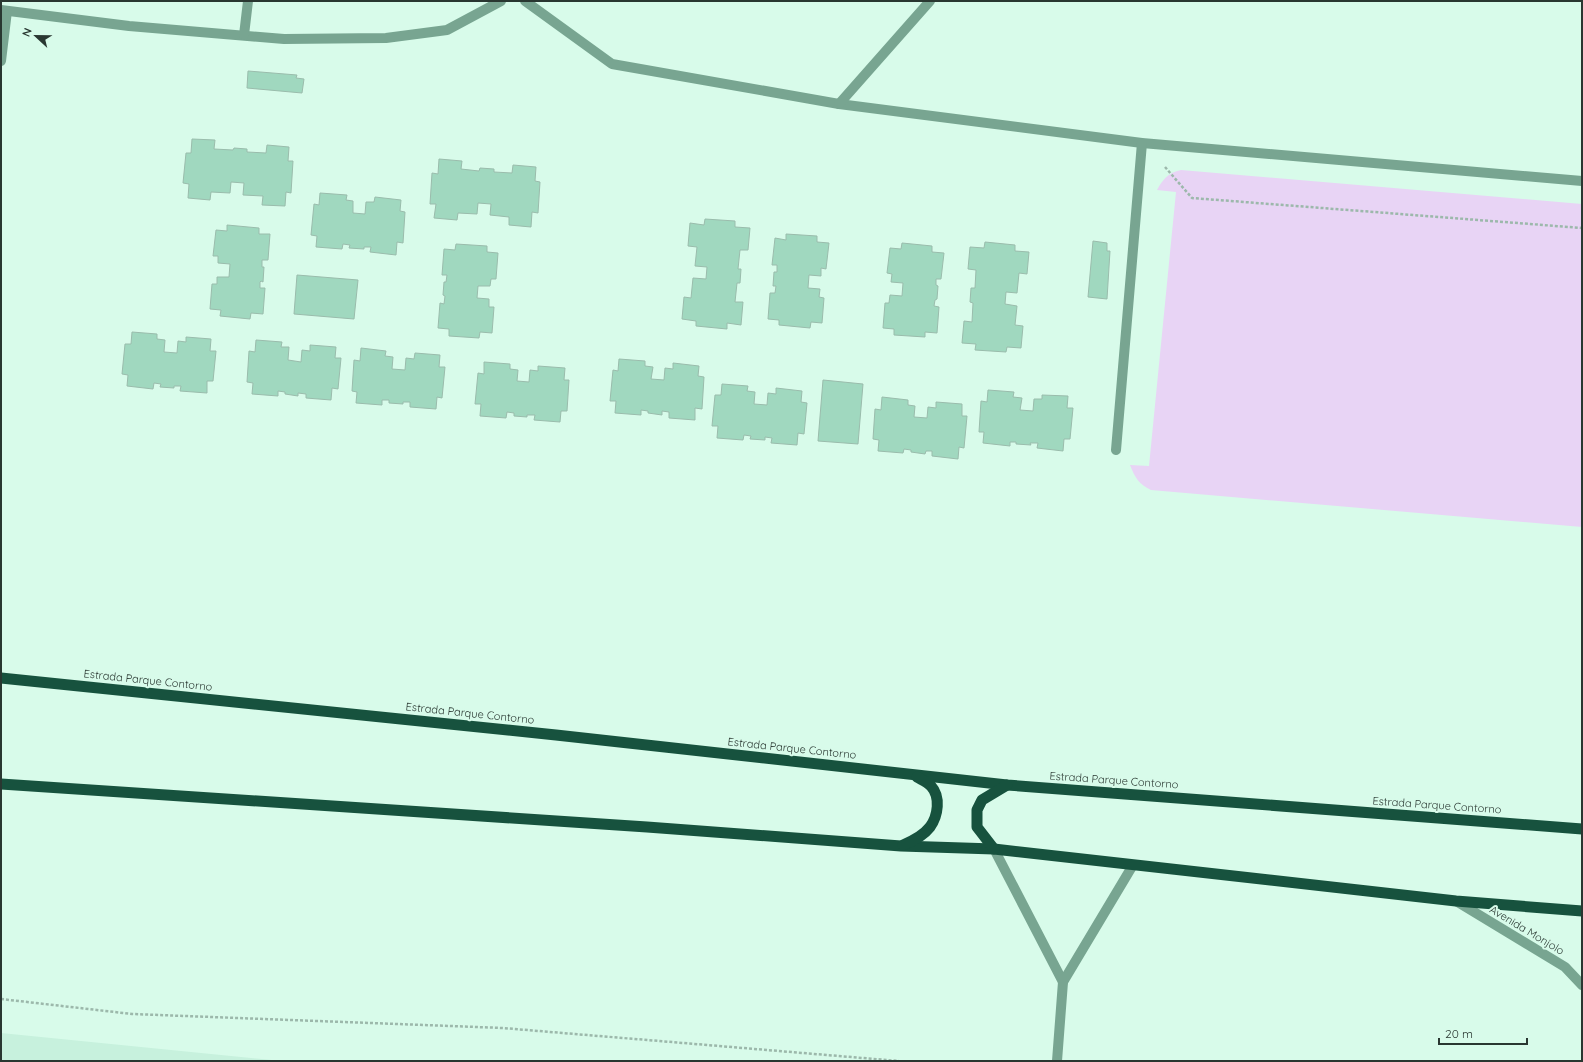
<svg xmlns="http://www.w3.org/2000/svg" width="1583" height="1062" viewBox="0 0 1583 1062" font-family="Quicksand,sans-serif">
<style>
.built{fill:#c7f1dd}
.green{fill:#e8d4f5}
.building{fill:#a0d8bf;stroke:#9abcac}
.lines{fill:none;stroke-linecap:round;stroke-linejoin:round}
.path{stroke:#9cb8ab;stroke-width:2.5;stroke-dasharray:3 2;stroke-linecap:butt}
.service{stroke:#78a591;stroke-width:10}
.minor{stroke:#78a591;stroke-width:10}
.tertiary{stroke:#78a591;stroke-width:10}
.trunk{stroke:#17523e;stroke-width:11}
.labels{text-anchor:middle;stroke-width:4;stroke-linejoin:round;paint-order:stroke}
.street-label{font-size:11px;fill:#293731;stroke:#d8fbea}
</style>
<rect width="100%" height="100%" fill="#d8fbea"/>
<path class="built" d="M 1,1033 L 282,1061 L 1,1061 Z"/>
<path class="green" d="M 1181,170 L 1582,204 L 1582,527 L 1151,490 C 1139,484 1135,478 1130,465 L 1149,466 L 1176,192 L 1157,190 C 1163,179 1168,173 1181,170 Z"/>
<g class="building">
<path d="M 248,71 L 297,75 L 296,78 L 304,79 L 302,93 L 247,88 Z"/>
<path d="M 192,139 L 215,140 L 214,149 L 233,150 L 234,148 L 247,149 L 247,152 L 266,153 L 267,145 L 289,147 L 288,161 L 293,161 L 291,193 L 286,192 L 285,206 L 262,205 L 263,196 L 243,195 L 244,183 L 231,182 L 230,193 L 211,192 L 210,200 L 188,198 L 189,184 L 183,183 L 186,153 L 191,153 Z"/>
<path d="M 439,159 L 462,161 L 461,169 L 479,171 L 480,168 L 494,169 L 494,172 L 512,173 L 513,165 L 536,167 L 535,181 L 540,182 L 538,213 L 532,212 L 531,227 L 509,225 L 509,217 L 490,215 L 491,204 L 478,203 L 477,214 L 458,213 L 457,220 L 434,218 L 436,204 L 430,204 L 432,173 L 438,174 Z"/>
<path d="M 320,193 L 347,195 L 346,200 L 353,201 L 353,213 L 365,214 L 366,202 L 374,202 L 375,197 L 401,200 L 400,211 L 405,212 L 403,243 L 397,242 L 396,255 L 370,252 L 371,247 L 364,247 L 364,249 L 349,248 L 350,245 L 343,244 L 342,249 L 316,247 L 317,236 L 311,235 L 314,204 L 319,205 Z"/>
<path d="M 705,219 L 735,221 L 735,227 L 750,228 L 748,250 L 740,250 L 738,269 L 741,269 L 740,283 L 737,283 L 735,302 L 743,302 L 741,325 L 727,323 L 727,329 L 696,326 L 696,321 L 682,319 L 684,297 L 691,298 L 693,278 L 706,279 L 707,267 L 695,266 L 697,247 L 688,246 L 690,223 L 704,225 Z"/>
<path d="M 227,225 L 259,228 L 259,234 L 270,234 L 268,260 L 262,260 L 262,267 L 264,267 L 263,282 L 261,281 L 260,282 L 260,288 L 265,288 L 263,314 L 251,313 L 250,319 L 220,316 L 221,310 L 210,309 L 212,284 L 217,284 L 217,277 L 229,277 L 230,264 L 218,263 L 218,256 L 213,256 L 216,230 L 227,231 Z"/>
<path d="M 786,234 L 817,236 L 817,242 L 829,243 L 826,269 L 821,268 L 821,276 L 809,275 L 808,288 L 820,289 L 819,297 L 824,298 L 822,323 L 811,322 L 810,328 L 779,325 L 779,320 L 768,319 L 770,293 L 775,293 L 776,286 L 773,286 L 774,272 L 777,272 L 777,265 L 772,265 L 775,238 L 786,240 Z"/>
<path d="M 1093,241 L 1107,243 L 1107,251 L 1110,251 L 1107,299 L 1088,297 Z"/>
<path d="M 985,242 L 1015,245 L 1015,251 L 1029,252 L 1027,274 L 1019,273 L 1017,293 L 1006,292 L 1005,304 L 1017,306 L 1015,325 L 1023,326 L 1021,348 L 1007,347 L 1006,352 L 975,350 L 976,344 L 962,343 L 964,321 L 972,322 L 973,303 L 970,302 L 971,288 L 975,288 L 976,270 L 968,269 L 970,247 L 984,248 Z"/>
<path d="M 902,243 L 932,246 L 932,252 L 944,253 L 941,279 L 936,279 L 936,285 L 938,286 L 937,299 L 935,300 L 934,306 L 939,307 L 937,333 L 925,332 L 925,337 L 894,335 L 894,329 L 883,328 L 885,303 L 889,303 L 890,295 L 902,296 L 903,283 L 891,282 L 892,274 L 887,273 L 890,248 L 901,249 Z"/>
<path d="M 456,244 L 487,246 L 487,252 L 498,253 L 496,279 L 491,279 L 490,286 L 478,286 L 477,298 L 489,299 L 489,307 L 494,307 L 492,333 L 480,332 L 479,338 L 449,336 L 449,329 L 438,328 L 440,303 L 444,304 L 445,296 L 443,295 L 444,282 L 446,282 L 447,275 L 442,275 L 444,249 L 455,250 Z"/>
<path d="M 297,275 L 358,280 L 354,319 L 294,314 Z"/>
<path d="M 132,332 L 157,334 L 157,339 L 165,340 L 164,352 L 177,353 L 178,341 L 186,342 L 186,337 L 211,339 L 210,351 L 216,351 L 213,381 L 207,381 L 207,393 L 180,391 L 181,386 L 174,386 L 174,388 L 160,387 L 161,384 L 154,383 L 153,389 L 127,386 L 128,375 L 122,374 L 125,344 L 131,344 Z"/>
<path d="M 256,340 L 282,342 L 281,347 L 289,347 L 288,360 L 301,362 L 302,350 L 310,351 L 310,345 L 336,347 L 335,358 L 341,358 L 338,389 L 332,388 L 331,400 L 306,398 L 306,394 L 298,393 L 298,396 L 285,394 L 285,392 L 278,391 L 278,396 L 252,394 L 253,383 L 247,382 L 249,351 L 255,352 Z"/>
<path d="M 361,348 L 386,351 L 385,356 L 393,357 L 392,369 L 405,370 L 406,358 L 414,359 L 415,353 L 440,355 L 439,367 L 445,367 L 442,398 L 437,397 L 436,409 L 410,407 L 410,402 L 403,402 L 403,404 L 389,403 L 389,400 L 382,400 L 382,405 L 356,403 L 357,392 L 352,391 L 354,360 L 360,361 Z"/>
<path d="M 619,359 L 645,361 L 645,366 L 653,367 L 651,379 L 664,380 L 665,368 L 673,369 L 673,363 L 699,366 L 698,376 L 704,377 L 702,409 L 695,408 L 695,420 L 669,418 L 669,412 L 662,411 L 662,415 L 648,413 L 648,411 L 641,410 L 641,415 L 615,413 L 616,401 L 610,401 L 613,370 L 618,371 Z"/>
<path d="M 484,362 L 510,364 L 510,369 L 518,370 L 517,381 L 529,382 L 530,370 L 538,371 L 538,366 L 565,368 L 564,380 L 569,380 L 567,411 L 561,411 L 560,422 L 534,420 L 535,415 L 527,415 L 527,417 L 514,416 L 514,413 L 507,412 L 506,418 L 480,416 L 481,404 L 475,404 L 478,373 L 484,374 Z"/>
<path d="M 823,380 L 863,384 L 858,444 L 818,441 Z"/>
<path d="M 722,384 L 748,386 L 747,391 L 755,392 L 754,404 L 767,405 L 768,393 L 776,394 L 776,388 L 802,391 L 801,402 L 807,403 L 804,434 L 798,433 L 797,445 L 771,443 L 772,438 L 765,437 L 765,440 L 750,439 L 751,436 L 744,435 L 743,440 L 717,438 L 718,426 L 712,426 L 715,395 L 721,395 Z"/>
<path d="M 988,390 L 1014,392 L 1013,397 L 1022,398 L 1020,410 L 1033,411 L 1034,399 L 1042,399 L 1042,395 L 1068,396 L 1067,408 L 1073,408 L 1070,439 L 1064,439 L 1063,451 L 1037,448 L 1038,443 L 1030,443 L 1031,445 L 1016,444 L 1016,442 L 1010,442 L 1010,446 L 983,443 L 984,432 L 979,432 L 981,401 L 987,402 Z"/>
<path d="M 882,397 L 908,400 L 908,405 L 915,406 L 914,417 L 927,418 L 928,407 L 936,408 L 936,402 L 962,404 L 962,416 L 967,416 L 964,448 L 959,447 L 958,459 L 932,456 L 932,451 L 926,451 L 925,454 L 911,452 L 911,450 L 904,449 L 903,453 L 878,451 L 879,440 L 873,439 L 875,409 L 881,410 Z"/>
</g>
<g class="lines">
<g class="path">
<path d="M 1165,167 L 1192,198 L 1582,228"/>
<path d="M 1,999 L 132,1014 L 503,1028 L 899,1061"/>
</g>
<g class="service">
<path d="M 994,849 L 1063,982"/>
<path d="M 1057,1061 L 1063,982 L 1133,865"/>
</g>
<g class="minor">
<path d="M 525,1 L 612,64 L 839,104 L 1142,143 L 1582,181"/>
<path d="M 1,10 L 129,26 L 284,39 L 386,38 L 447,30 L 501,1"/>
<path d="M 244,35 L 248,1"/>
<path d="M 1,61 L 7,11"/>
<path d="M 839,104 L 930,1"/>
<path d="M 1116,450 L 1142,143"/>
</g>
<path class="tertiary" d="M 1456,901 L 1565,967 L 1582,985"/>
<g class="trunk">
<path d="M 1,678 L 556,735 L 1007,785 L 1582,829"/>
<path d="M 1,784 L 647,827 L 901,846 L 994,849 L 1456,901 L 1582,911"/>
<path d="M 903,845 C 913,841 923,836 930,827 C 938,816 941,797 931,786 C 927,782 922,780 917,777"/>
<path d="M 994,849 L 977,827 L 977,810 L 982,800 L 1007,785"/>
</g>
</g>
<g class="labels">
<g class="street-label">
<text transform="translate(148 680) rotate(6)" y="4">Estrada Parque Contorno</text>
<text transform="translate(470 713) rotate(6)" y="4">Estrada Parque Contorno</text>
<text transform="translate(792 748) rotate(6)" y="4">Estrada Parque Contorno</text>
<text transform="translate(1114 780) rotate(4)" y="4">Estrada Parque Contorno</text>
<text transform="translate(1437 805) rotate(4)" y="4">Estrada Parque Contorno</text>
<text transform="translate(1527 930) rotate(31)" y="4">Avenida Monjolo</text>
</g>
</g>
<rect width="1583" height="1062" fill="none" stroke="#293731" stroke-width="4"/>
<g transform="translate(36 36) rotate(292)" stroke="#d8fbea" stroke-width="3" paint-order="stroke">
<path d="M0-3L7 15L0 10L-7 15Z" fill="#293731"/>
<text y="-6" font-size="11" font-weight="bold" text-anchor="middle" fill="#293731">N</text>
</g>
<path d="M1439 1038v6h88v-6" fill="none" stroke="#293731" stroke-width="2"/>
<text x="1445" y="1038" font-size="12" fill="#293731" stroke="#d8fbea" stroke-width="3" paint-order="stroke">20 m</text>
</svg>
